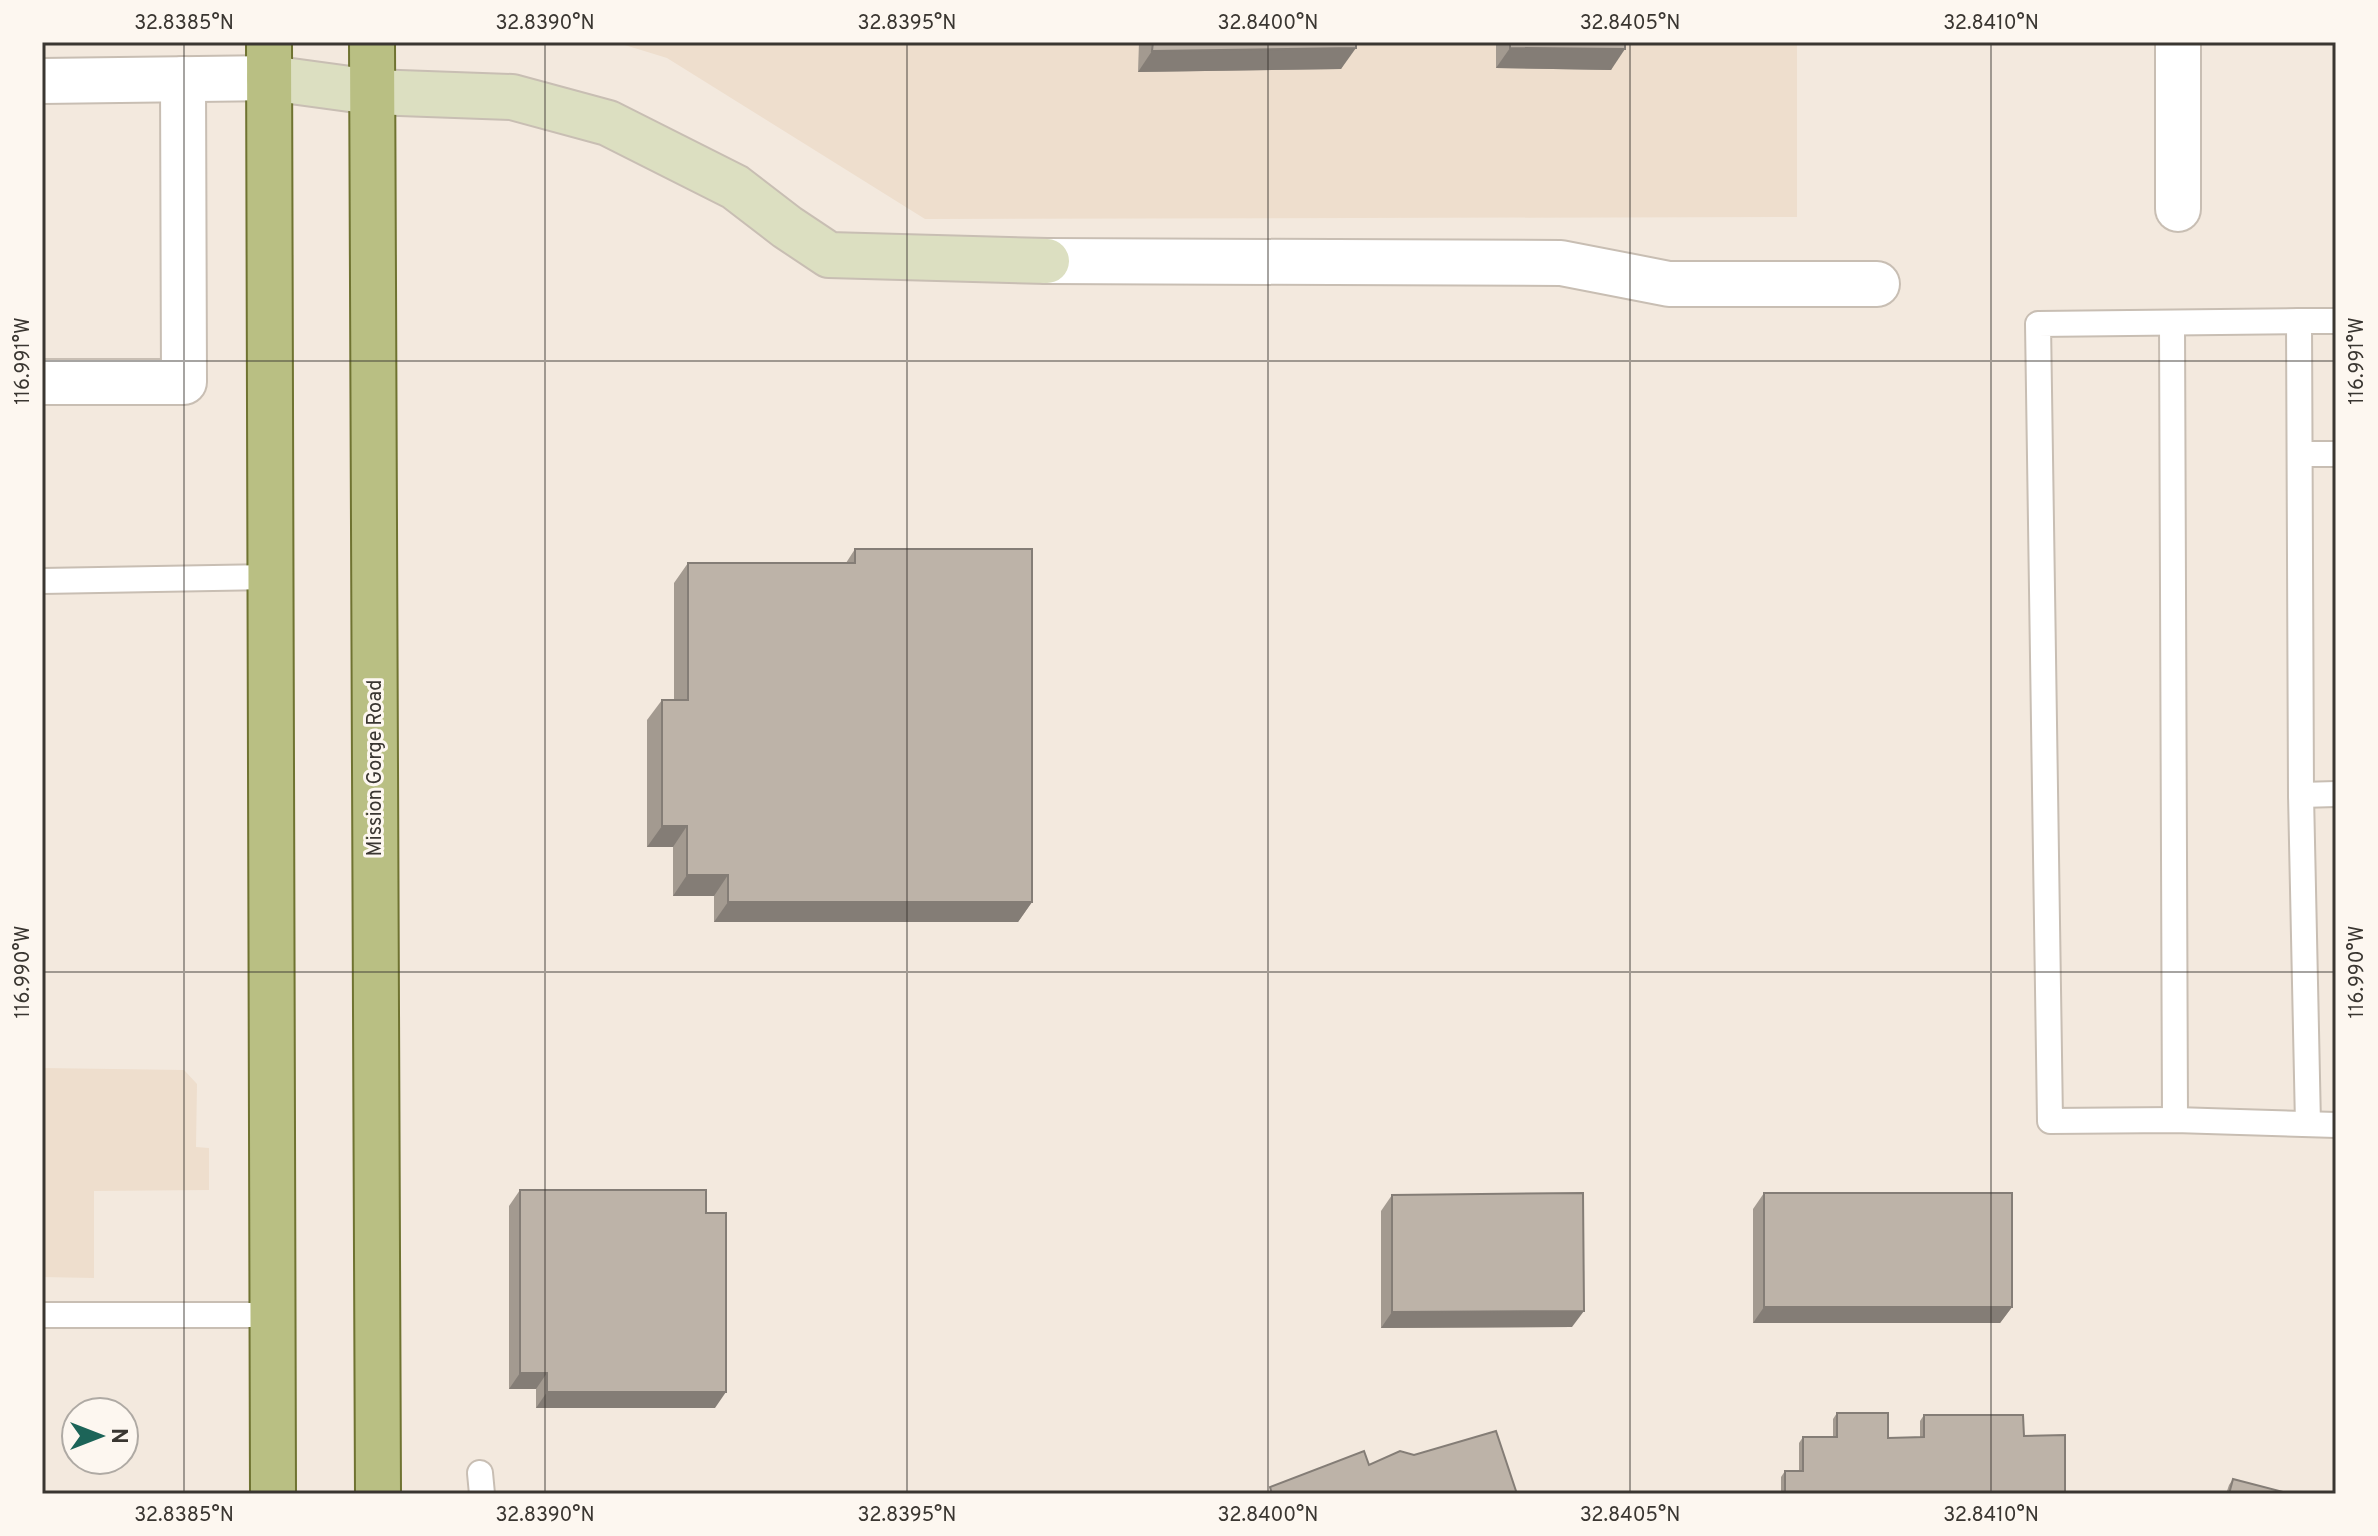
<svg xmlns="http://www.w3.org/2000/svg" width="2378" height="1536" viewBox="0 0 2378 1536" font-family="Overpass,sans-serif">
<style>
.built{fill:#eedecd}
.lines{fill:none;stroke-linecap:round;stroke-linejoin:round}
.lane-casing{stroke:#c8beb3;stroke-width:28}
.street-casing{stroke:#c8beb3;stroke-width:48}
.secondary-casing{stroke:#c8beb3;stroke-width:48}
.primary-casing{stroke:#6f7331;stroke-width:48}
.lane{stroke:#fff;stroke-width:24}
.street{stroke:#fff;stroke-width:44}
.secondary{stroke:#dcdfc1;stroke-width:44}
.primary{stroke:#b9bf83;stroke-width:44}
.wall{fill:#a39a90}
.shaded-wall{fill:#847d76}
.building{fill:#bdb3a8;stroke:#847d76;stroke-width:2}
.ticks{fill:none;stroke:#3a3631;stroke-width:2;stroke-opacity:0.45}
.labels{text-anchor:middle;stroke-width:6;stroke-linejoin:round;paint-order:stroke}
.street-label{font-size:20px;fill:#3a3631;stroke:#fdf7f0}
.neatline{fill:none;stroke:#3a3631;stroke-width:3}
.ticks-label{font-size:20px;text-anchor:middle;fill:#3a3631}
</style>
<rect width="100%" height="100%" fill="#f3e9de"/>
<g class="built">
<path d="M 615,42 L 1797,42 L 1797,217 L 925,219 L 667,58 Z"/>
<path d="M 42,1068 L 184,1070 L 197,1084 L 196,1147 L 209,1148 L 209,1190 L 94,1191 L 94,1278 L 42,1277 Z"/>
</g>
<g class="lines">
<g class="lane-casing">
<g id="lane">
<path d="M 2299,321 L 2038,324 L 2050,1121 L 2175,1120 L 2336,1125"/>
<path d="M 2172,324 L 2175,1120"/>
<path d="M 2300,454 L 2336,454"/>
<path d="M 42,581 L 271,577"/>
<path d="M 2301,795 L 2336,794"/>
<path d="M 2308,1124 L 2301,795 L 2299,321 L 2336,321"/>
<path d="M 42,1315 L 272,1315"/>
<path d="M 480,1473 L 482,1494"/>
</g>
</g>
<g class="street-casing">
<g id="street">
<path d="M 2178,42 L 2178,209"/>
<path d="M 42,81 L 269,78"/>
<path d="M 1047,261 L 1561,263 L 1669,284 L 1877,284"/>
<path d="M 42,382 L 184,382 L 183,79"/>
</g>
</g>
<g class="secondary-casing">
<path id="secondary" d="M 269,78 L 372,92 L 512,97 L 608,123 L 735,187 L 787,227 L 829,255 L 1047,261"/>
</g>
<g class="primary-casing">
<g id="primary">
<path d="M 269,42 L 273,1494"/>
<path d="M 372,42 L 378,1494"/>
</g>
</g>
<use href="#lane" class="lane"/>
<use href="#street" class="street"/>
<use href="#secondary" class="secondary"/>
<use href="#primary" class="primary"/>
</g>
<g class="wall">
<path d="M 1139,42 L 1356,42 L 1341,69 L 1138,72 Z"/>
<path d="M 1496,42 L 1625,42 L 1611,70 L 1496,68 Z"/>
<path d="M 855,549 L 1032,902 L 1018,922 L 714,922 L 714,896 L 673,896 L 673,847 L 647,847 L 647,720 L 662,700 L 674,700 L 674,583 L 688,563 L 846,563 Z"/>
<path d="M 520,1190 L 706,1213 L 715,1408 L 536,1408 L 536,1389 L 509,1389 L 509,1206 Z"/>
<path d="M 1764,1193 L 2012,1307 L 2000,1323 L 1753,1323 L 1753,1209 Z"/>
<path d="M 1392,1195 L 1572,1327 L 1381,1328 L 1381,1211 Z"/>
<path d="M 1837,1413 L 1888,1438 L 1920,1437 L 1920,1421 L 1924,1415 L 2024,1436 L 2065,1494 L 1781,1494 L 1781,1477 L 1785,1471 L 1799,1471 L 1799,1443 L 1803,1437 L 1833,1437 L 1833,1419 Z"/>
<path d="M 2233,1479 L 2291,1494 L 2226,1494 L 2229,1485 Z"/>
</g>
<g class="shaded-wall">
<path d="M 1356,48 L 1341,69 L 1138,72 L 1152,51 Z"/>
<path d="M 1510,48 L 1625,49 L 1611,70 L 1496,68 Z"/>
<path d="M 662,826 L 687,826 L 673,847 L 647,847 Z"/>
<path d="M 687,875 L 728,875 L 714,896 L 673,896 Z"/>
<path d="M 728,902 L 1032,902 L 1018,922 L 714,922 Z"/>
<path d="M 1764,1307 L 2012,1307 L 2000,1323 L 1753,1323 Z"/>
<path d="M 1584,1311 L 1572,1327 L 1381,1328 L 1392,1312 Z"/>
<path d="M 520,1373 L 547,1373 L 536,1389 L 509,1389 Z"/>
<path d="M 547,1392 L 726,1392 L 715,1408 L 536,1408 Z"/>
</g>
<g class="building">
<path d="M 1153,42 L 1356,42 L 1356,48 L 1152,51 Z"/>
<path d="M 1510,42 L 1625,42 L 1625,49 L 1510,48 Z"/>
<path d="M 855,549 L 1032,549 L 1032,902 L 728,902 L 728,875 L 687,875 L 687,826 L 662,826 L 662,700 L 688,700 L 688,563 L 855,563 Z"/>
<path d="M 520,1190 L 706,1190 L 706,1213 L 726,1213 L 726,1392 L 547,1392 L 547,1373 L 520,1373 Z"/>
<path d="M 1583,1193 L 1584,1311 L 1392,1312 L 1392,1195 Z"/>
<rect x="1764" y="1193" width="248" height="114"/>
<path d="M 1837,1413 L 1888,1413 L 1888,1438 L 1924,1437 L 1924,1415 L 2023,1415 L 2024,1436 L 2065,1435 L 2065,1494 L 1785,1494 L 1785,1471 L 1803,1471 L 1803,1437 L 1837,1437 Z"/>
<path d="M 1496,1431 L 1517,1494 L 1272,1494 L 1270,1487 L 1364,1451 L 1369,1465 L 1400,1451 L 1414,1455 Z"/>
<path d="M 2233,1479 L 2291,1494 L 2229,1494 Z"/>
</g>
<path class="ticks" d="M 184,42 L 184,1494M 545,42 L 545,1494M 907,42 L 907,1494M 1268,42 L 1268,1494M 1630,42 L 1630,1494M 1991,42 L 1991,1494M 42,361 L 2336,361M 42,972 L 2336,972"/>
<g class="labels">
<g class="street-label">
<text transform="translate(374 768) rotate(-90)" y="7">Mission Gorge Road</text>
</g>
</g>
<rect width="2378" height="1536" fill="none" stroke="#fdf7f0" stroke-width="88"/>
<g transform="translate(100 1436) rotate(90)"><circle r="38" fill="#fdf7f0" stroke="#afaaa4" stroke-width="2"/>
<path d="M0-6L14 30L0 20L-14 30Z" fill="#1c6458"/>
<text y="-12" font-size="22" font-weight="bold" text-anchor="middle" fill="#3a3631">N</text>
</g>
<rect x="44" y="44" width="2290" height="1448" class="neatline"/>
<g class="ticks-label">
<text x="184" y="29">32.8385°N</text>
<text x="545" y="29">32.8390°N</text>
<text x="907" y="29">32.8395°N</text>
<text x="1268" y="29">32.8400°N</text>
<text x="1630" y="29">32.8405°N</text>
<text x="1991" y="29">32.8410°N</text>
<text transform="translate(2356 361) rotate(-90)" y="7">116.991°W</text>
<text transform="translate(22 361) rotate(-90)" y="7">116.991°W</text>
<text transform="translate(2356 972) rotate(-90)" y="7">116.990°W</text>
<text transform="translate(22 972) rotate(-90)" y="7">116.990°W</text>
<text x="184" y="1521">32.8385°N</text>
<text x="545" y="1521">32.8390°N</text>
<text x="907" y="1521">32.8395°N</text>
<text x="1268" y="1521">32.8400°N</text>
<text x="1630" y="1521">32.8405°N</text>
<text x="1991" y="1521">32.8410°N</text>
</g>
</svg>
